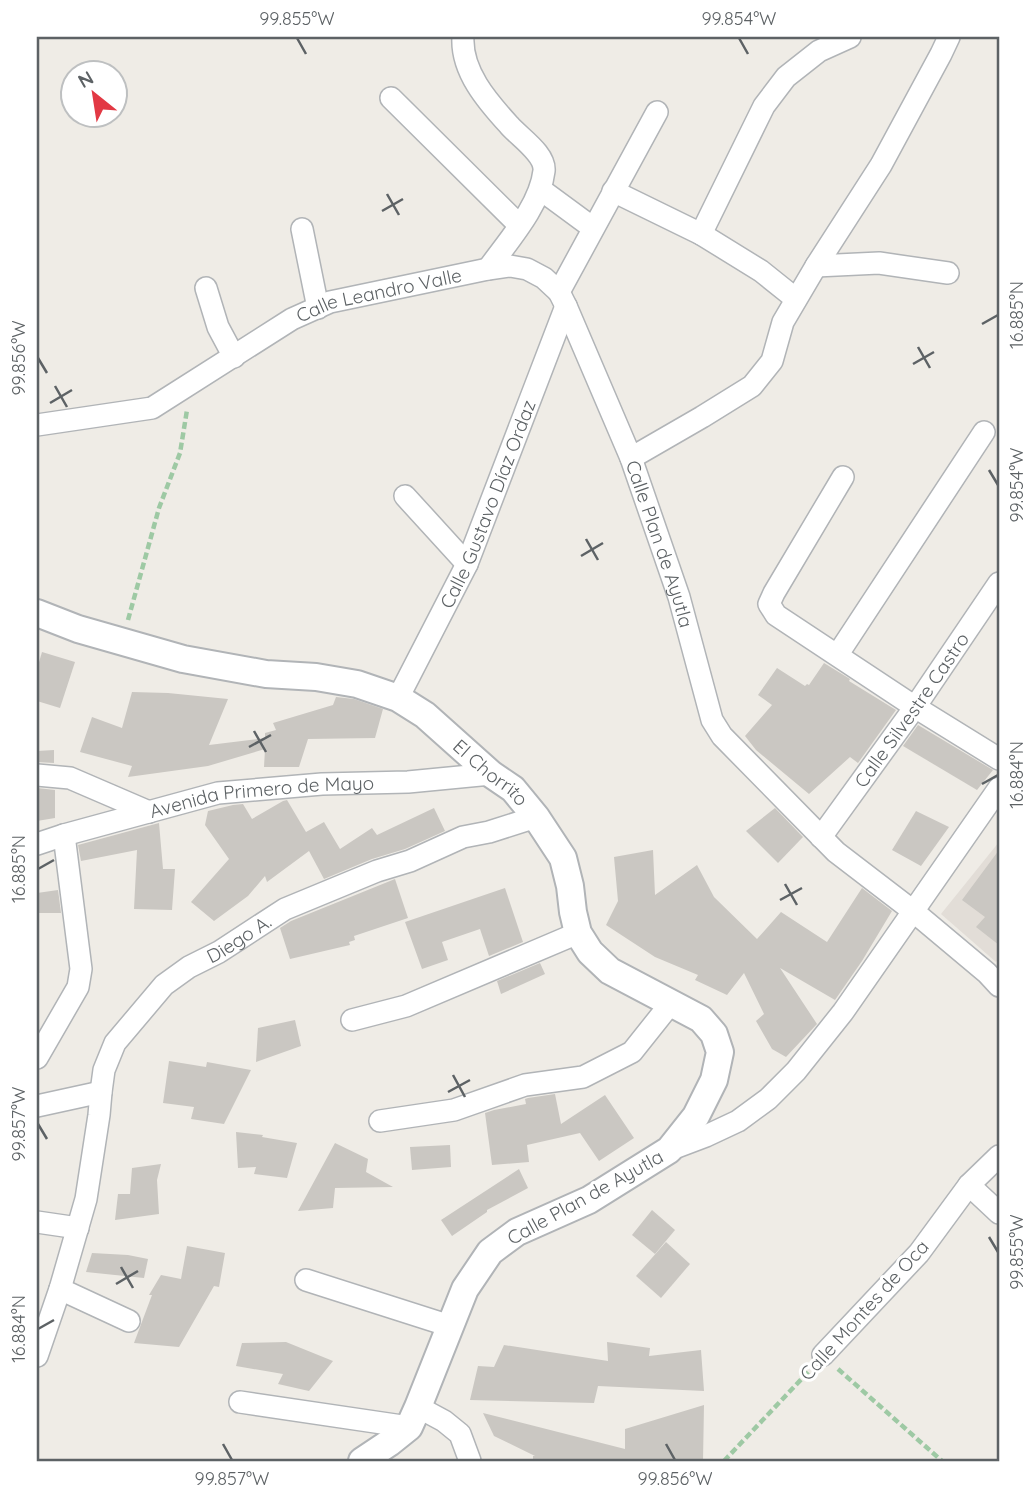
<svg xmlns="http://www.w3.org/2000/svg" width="1036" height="1498" viewBox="0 0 1036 1498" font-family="Quicksand,sans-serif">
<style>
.education{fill:#e2ddd7}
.building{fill:#cac7c2}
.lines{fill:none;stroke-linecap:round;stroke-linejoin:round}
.minor-casing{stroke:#b1b4b7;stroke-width:24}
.tertiary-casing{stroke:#b1b4b7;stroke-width:30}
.path{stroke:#9ec9a4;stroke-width:4.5;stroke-dasharray:7 3.5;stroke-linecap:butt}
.minor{stroke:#fff;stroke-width:21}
.tertiary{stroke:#fff;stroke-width:26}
.ticks{fill:none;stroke:#5d6265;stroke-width:2.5}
.labels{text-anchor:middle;stroke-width:6;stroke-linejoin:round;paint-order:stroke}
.street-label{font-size:19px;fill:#5d6265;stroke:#fff}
.neatline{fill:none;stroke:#5d6265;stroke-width:2.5}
.ticks-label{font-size:18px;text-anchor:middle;fill:#5d6265}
</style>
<rect width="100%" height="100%" fill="#efece6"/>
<path class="education" d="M 999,842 L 999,958 L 996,962 L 941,914 Z"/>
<g class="building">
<path d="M 42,652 L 75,662 L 60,708 L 37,701 L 37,669 Z"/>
<path d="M 824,663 L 850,679 L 849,681 L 896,710 L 858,763 L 850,757 L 809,794 L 756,750 L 745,736 L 772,705 L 758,695 L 777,668 L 805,686 L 807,684 L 809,685 Z"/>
<path d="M 132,692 L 168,693 L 228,699 L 209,745 L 265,738 L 265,733 L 276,730 L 273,723 L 333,705 L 336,697 L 354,699 L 383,709 L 375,738 L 308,739 L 299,767 L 264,767 L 265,749 L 208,766 L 128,777 L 132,766 L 80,752 L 92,717 L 122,728 Z"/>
<path d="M 918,725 L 993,770 L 977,790 L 903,746 Z"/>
<path d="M 54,750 L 54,763 L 37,762 L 37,751 Z"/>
<path d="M 37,788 L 55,790 L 55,818 L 37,821 Z"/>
<path d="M 287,800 L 306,832 L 324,822 L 340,849 L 372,828 L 377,835 L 434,808 L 445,831 L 405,849 L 372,859 L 324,879 L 309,851 L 267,882 L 265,876 L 248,896 L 214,921 L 191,902 L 229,859 L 205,825 L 208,811 L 233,805 L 243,804 L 252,819 L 283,801 Z"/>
<path d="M 775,808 L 803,837 L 778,863 L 746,831 Z"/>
<path d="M 916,811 L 949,827 L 921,866 L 892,850 Z"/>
<path d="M 159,823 L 163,869 L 175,869 L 172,910 L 134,909 L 137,850 L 81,861 L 78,845 Z"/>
<path d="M 653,850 L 655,895 L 697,865 L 714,897 L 757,939 L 781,912 L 827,942 L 862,888 L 892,911 L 862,961 L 835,1000 L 780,968 L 817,1024 L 786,1057 L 772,1049 L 756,1021 L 764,1014 L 744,973 L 727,995 L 695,980 L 698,975 L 655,957 L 606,925 L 618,901 L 614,857 Z"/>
<path d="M 999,850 L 999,945 L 976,927 L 985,917 L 962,900 Z"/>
<path d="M 395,879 L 408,918 L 354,936 L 355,940 L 349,942 L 350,945 L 290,959 L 280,928 L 291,921 Z"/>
<path d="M 505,888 L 523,942 L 489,956 L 480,929 L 442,942 L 448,960 L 422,969 L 405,922 Z"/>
<path d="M 58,890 L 61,913 L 37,913 L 37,893 Z"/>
<path d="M 540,963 L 545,974 L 501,994 L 497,981 Z"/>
<path d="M 295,1020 L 301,1046 L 256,1062 L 258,1028 Z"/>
<path d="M 169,1061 L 206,1067 L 207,1062 L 251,1070 L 224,1124 L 191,1119 L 194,1107 L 163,1103 Z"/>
<path d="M 555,1094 L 561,1124 L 605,1095 L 634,1138 L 599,1161 L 580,1133 L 527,1145 L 529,1162 L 492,1165 L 485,1113 L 494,1110 L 526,1104 L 525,1099 L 528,1098 Z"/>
<path d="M 236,1132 L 263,1135 L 262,1137 L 297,1143 L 287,1178 L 254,1174 L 256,1167 L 238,1168 Z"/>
<path d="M 335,1143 L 368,1159 L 366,1172 L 393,1187 L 335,1188 L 333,1208 L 298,1211 Z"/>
<path d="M 450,1145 L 451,1167 L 412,1170 L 410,1147 Z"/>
<path d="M 161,1164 L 157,1180 L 159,1214 L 115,1220 L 118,1194 L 130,1194 L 132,1168 Z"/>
<path d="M 519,1169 L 528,1188 L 487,1210 L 487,1212 L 452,1236 L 441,1220 Z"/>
<path d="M 652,1210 L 675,1230 L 655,1254 L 632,1235 Z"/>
<path d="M 666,1242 L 690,1264 L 661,1298 L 636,1276 Z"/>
<path d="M 187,1246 L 225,1253 L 219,1287 L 214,1286 L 179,1347 L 134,1343 L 152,1295 L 149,1295 L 161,1275 L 181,1279 Z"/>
<path d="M 92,1253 L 128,1255 L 148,1259 L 144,1278 L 86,1272 Z"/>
<path d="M 286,1342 L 333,1361 L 309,1391 L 278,1384 L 283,1374 L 236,1366 L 242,1343 Z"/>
<path d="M 607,1342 L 650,1348 L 649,1356 L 701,1350 L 704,1391 L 598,1386 L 594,1403 L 470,1400 L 478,1366 L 494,1367 L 504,1345 L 608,1361 Z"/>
<path d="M 704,1405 L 703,1461 L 533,1461 L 533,1456 L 535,1456 L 494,1436 L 483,1413 L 625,1449 L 625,1429 Z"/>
</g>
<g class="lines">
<g class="minor-casing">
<g id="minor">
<path d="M 463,37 C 461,71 487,101 509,125 C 519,137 546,154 544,171 C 540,206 508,241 488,269"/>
<path d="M 391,98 L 519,225"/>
<path d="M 540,189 L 593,228"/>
<path d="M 613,191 L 701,234 L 761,271 L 796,299"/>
<path d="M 302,229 L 318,308"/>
<path d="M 701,234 L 764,106 L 786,77 L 819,51 L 850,37"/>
<path d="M 816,266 L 879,263 L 948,273"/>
<path d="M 206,288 L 218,327 L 234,357"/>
<path d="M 559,292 L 657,112"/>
<path id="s1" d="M 37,425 L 152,408 L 292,319 L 330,302 L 488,269 L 510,266 L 527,269 L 544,278 L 559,292 L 566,306 L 631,458 L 679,597 L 712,720 L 722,736 L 836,852 L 913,911 L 987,973 L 999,986"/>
<path d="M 631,458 L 702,417 L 752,386 L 772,361 L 783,322 L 816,266 L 881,165 L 941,54 L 949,37"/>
<path d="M 843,477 L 774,593 L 769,604 L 776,615 L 915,707 L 999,759"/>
<path d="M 405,496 L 467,564"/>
<path d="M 838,654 L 984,432"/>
<path id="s2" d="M 398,698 L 467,564 L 566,306"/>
<path d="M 37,775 L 70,778 L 149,812"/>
<path id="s3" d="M 821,837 L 915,707 L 999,583"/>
<path id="s4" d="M 37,844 L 64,835 L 218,793 L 322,784 L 408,782 L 491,774"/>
<path d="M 352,1020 L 406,1006 L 578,933"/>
<path d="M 37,1058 L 78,987 L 81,969 L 64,835"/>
<path d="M 37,1106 L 101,1092"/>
<path d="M 380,1121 L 454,1110 L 525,1085 L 583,1077 L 632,1052 L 671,1003"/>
<path d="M 669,1150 L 706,1136 L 738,1121 L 768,1099 L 796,1071 L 843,1012 L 999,788"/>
<path d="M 969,1185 L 999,1213"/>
<path d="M 37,1222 L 78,1228"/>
<path d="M 306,1280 L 450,1326"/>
<path d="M 60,1289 L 129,1321"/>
<path d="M 823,1355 L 919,1253 L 969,1185 L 999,1156"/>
<path id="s5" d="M 37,1356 L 60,1289 L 86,1199 L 99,1115 L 101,1092 L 104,1070 L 115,1043 L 164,985 L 189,967 L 219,952 L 285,909 L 377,871 L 410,861 L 463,837 L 489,832 L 536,817"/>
<path d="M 240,1402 L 409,1427"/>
<path d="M 418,1407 L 444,1421 L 460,1434 L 470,1461"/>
</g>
</g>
<g class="tertiary-casing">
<g id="tertiary">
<path id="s6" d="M 37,613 L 78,629 L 183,659 L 266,674 L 316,677 L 357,684 L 398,698 L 425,715 L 491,774 L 513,789 L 536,817 L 563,858 L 570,886 L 573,912 L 578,933 L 590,952 L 610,971 L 701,1019 L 714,1034 L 720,1052 L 714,1080 L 696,1116 L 669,1150 L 589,1200 L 517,1232 L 490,1252 L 465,1289 L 418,1407 L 409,1427 L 389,1443 L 362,1461"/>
</g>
</g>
<g class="path">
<path d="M 128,620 L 159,508 L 180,453 L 187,410"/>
<path d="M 838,1369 L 942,1461"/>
<path d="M 724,1461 L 810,1370"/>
</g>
<use href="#minor" class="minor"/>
<use href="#tertiary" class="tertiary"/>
</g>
<path class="ticks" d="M 297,38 L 306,54M 739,38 L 748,54M 387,194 L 399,215M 382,211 L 403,199M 982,324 L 998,315M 918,347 L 930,368M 38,358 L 47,373M 913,364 L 934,352M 55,386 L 67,407M 50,403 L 72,390M 989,470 L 998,485M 586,539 L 598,560M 581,556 L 603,543M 254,731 L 266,752M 249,747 L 271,735M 982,784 L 998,775M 38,869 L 54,860M 785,884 L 797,905M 780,900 L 802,888M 453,1075 L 465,1097M 448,1092 L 470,1080M 38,1124 L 47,1139M 989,1237 L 998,1252M 121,1267 L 133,1288M 116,1284 L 138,1271M 38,1329 L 54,1320M 223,1444 L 232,1460M 666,1444 L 675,1460"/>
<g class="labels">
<g class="street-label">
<text dy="7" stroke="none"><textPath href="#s1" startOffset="373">Calle Leandro Valle</textPath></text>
<text dy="7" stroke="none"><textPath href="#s2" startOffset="214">Calle Gustavo Díaz Ordaz</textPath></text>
<text dy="7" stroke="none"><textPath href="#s1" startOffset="836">Calle Plan de Ayutla</textPath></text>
<text dy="7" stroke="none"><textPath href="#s3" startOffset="156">Calle Silvestre Castro</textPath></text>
<text dy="7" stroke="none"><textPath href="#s6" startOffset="492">El Chorrito</textPath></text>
<text dy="7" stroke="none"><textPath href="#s4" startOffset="231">Avenida Primero de Mayo</textPath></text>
<text dy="7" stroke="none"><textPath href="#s5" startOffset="488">Diego A.</textPath></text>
<text transform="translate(585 1197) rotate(-29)" y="7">Calle Plan de Ayutla</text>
<text transform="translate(864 1310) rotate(-48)" y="7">Calle Montes de Oca</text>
</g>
</g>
<rect width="1036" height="1498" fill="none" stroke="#ffffff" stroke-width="77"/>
<g transform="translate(94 94) rotate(330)"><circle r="33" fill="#ffffff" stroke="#bec0c1" stroke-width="2"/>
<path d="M0-5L12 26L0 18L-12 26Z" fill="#e23944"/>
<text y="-10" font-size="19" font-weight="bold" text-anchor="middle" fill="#5d6265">N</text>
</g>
<rect x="38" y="38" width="960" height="1422" class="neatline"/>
<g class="ticks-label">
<text x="297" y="25">99.855°W</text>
<text x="739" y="25">99.854°W</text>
<text transform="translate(1017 315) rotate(-90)" y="6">16.885°N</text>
<text transform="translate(19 358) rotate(-90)" y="6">99.856°W</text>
<text transform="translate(1017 485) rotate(-90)" y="6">99.854°W</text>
<text transform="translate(1017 775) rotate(-90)" y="6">16.884°N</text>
<text transform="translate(19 869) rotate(-90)" y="6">16.885°N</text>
<text transform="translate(19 1124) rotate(-90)" y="6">99.857°W</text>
<text transform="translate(1017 1252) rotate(-90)" y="6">99.855°W</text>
<text transform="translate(19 1329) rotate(-90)" y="6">16.884°N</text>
<text x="232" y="1485">99.857°W</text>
<text x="675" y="1485">99.856°W</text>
</g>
</svg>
